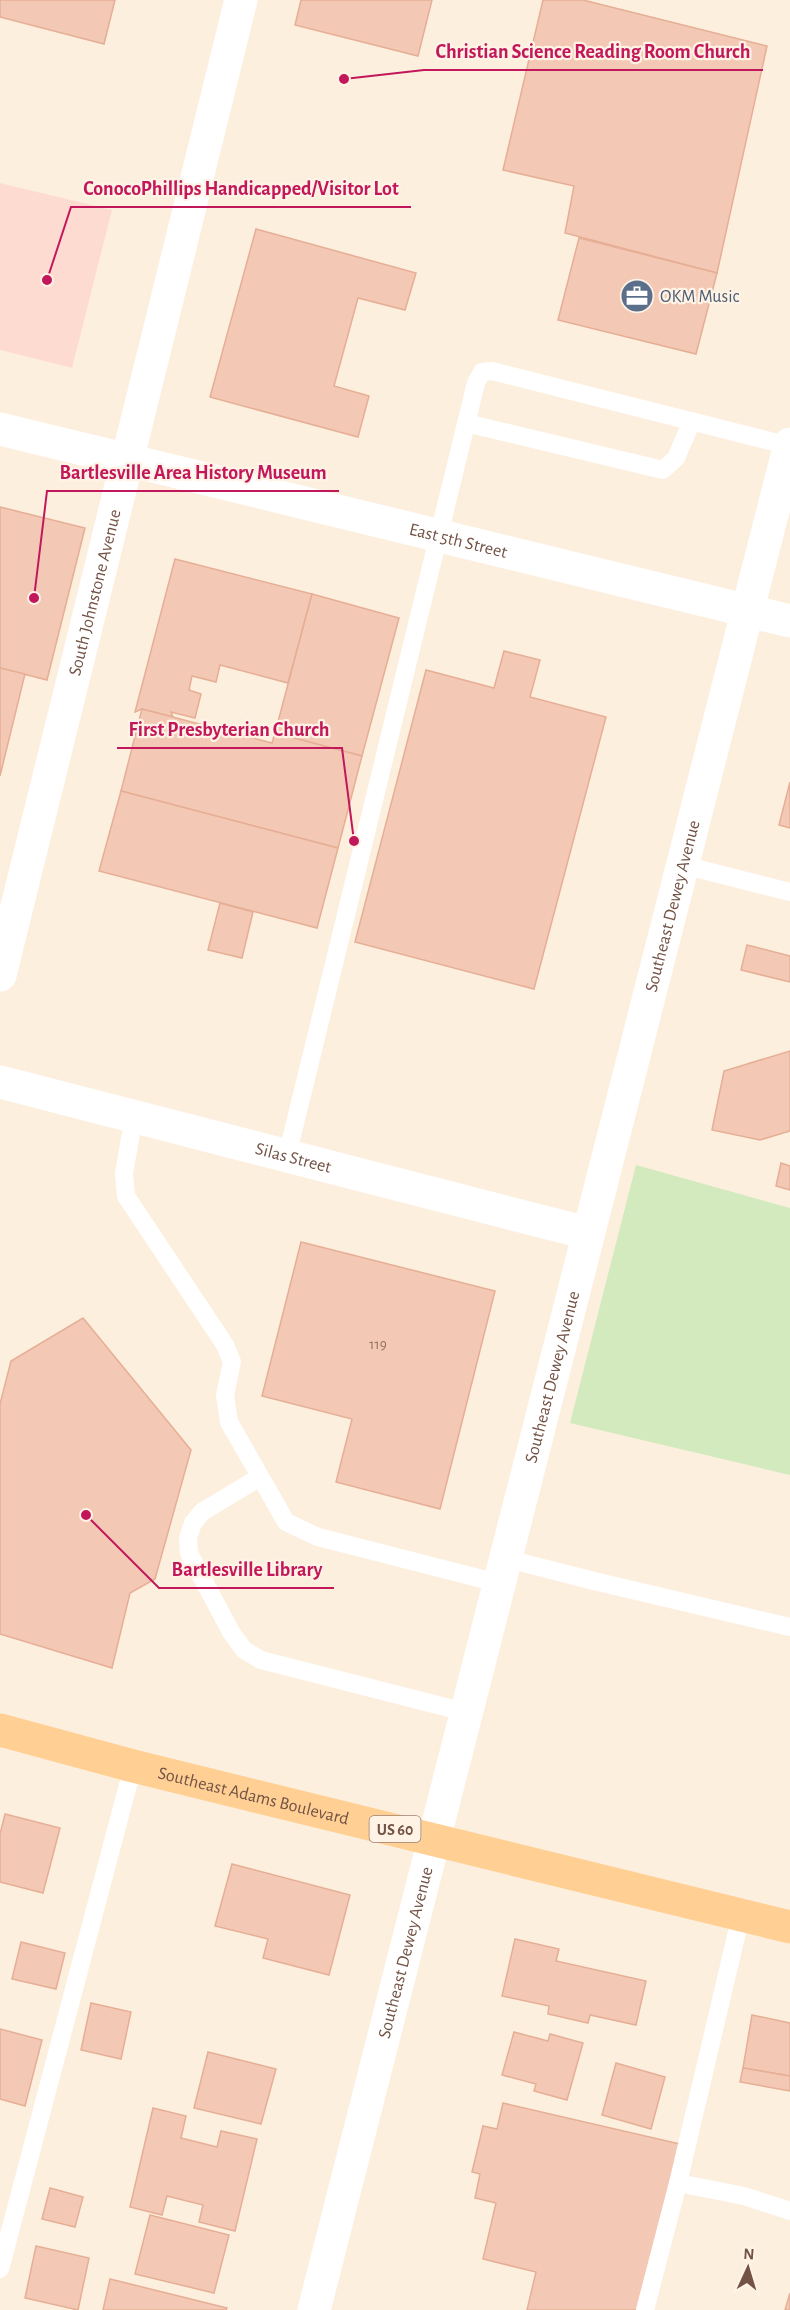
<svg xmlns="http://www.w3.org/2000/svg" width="790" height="2310" viewBox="0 0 790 2310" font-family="'Alegreya Sans',sans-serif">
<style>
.commercial{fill:#fedbd1}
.green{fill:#d2eabd}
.building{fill:#f3c9b5;stroke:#e6ae95;stroke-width:1.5}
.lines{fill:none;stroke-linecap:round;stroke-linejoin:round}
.service{stroke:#fff;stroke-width:18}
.minor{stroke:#fff;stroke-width:33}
.tertiary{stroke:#fff;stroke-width:33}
.primary{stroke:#ffcf93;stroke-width:33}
.labels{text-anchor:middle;stroke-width:4.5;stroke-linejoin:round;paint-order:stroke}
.number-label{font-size:15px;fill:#937062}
.shield{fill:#fff3e5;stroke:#9d8376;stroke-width:1.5}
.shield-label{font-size:16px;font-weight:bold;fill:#735346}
.service-label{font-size:18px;fill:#4e5e75;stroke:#fff3e5;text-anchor:start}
.street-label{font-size:18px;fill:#735346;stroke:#fff3e5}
.leader{fill:none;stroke:#c2185b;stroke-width:2}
.callout-dot{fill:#c2185b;stroke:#fff3e5;stroke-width:2}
.callout-label{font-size:20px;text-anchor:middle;font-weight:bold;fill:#c2185b;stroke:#fff3e5;stroke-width:4.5;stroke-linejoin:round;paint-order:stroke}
</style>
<rect width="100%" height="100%" fill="#fdefde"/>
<path class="commercial" d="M 0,183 L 112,210 L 72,368 L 0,350 Z"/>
<path class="green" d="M 636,1165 L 790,1208 L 790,1475 L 570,1423 Z"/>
<g class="building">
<path d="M 0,0 L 115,0 L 104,44 L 0,17 Z"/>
<path d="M 301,0 L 432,0 L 418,56 L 295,25 Z"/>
<path d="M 543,0 L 583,0 L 767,46 L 717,273 L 565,233 L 574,186 L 503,170 Z"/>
<path d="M 256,229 L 416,273 L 405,310 L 358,298 L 334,386 L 369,396 L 358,437 L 210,397 Z"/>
<path d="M 579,238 L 717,273 L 696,354 L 558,320 Z"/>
<path d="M 0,507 L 85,528 L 47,680 L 0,668 Z"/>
<path d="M 175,559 L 312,594 L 288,683 L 220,665 L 216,682 L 192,676 L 189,690 L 201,694 L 195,718 L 171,712 L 173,717 L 142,709 L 135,712 Z"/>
<path d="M 312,594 L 399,618 L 362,756 L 275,733 Z"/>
<path d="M 504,651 L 540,660 L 530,697 L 606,717 L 534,989 L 355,942 L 426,670 L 494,688 Z"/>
<path d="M 0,668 L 25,674 L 0,776 Z"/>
<path d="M 142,709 L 272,743 L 275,733 L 362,756 L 338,848 L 121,791 Z"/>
<path d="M 790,782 L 790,828 L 779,825 Z"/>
<path d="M 121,791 L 338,848 L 317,928 L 99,871 Z"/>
<path d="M 220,903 L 253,912 L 242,958 L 208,950 Z"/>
<path d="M 747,945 L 790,956 L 790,982 L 741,970 Z"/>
<path d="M 790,1051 L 790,1131 L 760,1140 L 712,1130 L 724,1071 Z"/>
<path d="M 781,1163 L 790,1166 L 790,1190 L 776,1186 Z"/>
<path d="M 301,1242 L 495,1291 L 440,1509 L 336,1482 L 352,1419 L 262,1396 Z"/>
<path d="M 83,1318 L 191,1450 L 155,1579 L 130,1593 L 112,1668 L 0,1634 L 0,1404 L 11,1361 Z"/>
<path d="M 5,1814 L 60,1828 L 43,1893 L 0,1882 L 0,1834 Z"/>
<path d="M 232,1864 L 350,1895 L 329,1975 L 263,1958 L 268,1939 L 215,1926 Z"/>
<path d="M 515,1939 L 559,1949 L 556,1961 L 646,1981 L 636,2025 L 590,2015 L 588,2023 L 548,2014 L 549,2006 L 502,1996 Z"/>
<path d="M 21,1942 L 65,1953 L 56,1989 L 12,1979 Z"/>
<path d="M 91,2003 L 131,2012 L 121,2059 L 81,2050 Z"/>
<path d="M 752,2015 L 790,2023 L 790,2076 L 743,2068 Z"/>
<path d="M 0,2029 L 42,2040 L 25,2106 L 0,2099 Z"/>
<path d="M 514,2032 L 548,2041 L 550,2034 L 583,2043 L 567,2100 L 534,2091 L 536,2084 L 502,2075 Z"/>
<path d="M 208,2052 L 276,2069 L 261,2124 L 194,2108 Z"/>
<path d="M 616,2063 L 665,2077 L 651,2129 L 602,2115 Z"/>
<path d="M 743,2068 L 790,2076 L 790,2091 L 740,2082 Z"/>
<path d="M 503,2103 L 680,2144 L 641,2310 L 527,2310 L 536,2272 L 483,2259 L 496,2203 L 475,2198 L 480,2174 L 472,2172 L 483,2126 L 497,2129 Z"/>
<path d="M 153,2108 L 186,2116 L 181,2138 L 217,2147 L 221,2131 L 257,2139 L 235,2231 L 199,2222 L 203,2205 L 167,2196 L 162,2215 L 130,2207 Z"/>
<path d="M 50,2188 L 83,2197 L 75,2227 L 42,2219 Z"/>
<path d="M 150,2215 L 229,2235 L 214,2293 L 135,2274 Z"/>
<path d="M 36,2246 L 89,2258 L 78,2310 L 25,2298 Z"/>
<path d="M 110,2279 L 227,2308 L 226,2310 L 103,2310 Z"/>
<path d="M 790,2293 L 790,2310 L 785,2310 Z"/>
</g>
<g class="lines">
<g class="service">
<path d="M 466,423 L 663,470 L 676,458 L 692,421"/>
<path d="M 683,865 L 790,892"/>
<path d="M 134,1116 L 124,1173 L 126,1196 L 225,1345 L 232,1362 L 225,1395 L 229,1422 L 286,1522 L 318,1537 L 498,1583"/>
<path d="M 287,1156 L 476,383 L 482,372 L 492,371 L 790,446"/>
<path d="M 260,1477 L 202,1512 L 193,1523 L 188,1538 L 189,1553 L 231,1632 L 244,1650 L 261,1660 L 465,1712"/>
<path d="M 504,1558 L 594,1581 L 790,1627"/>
<path d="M 678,2183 L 744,2196 L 790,2211"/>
<path d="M 0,2269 L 133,1766"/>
<path d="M 645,2310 L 678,2183 L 741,1915"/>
</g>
<g class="minor">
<path id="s1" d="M 128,460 L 790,621"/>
<path id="s2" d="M 0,1082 L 587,1233"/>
<path id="s3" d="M 314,2310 L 790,444"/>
</g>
<g class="tertiary">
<path d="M 0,429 L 128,460"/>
<path id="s4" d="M 0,975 L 241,0"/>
</g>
<path class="primary" id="s5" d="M 0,1730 L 133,1766 L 790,1927"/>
</g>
<defs>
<g id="office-disc" transform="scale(1.725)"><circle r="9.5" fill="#5c6f8a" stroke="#fff3e5"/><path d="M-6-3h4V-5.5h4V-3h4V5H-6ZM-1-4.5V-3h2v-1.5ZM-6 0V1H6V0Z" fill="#fff"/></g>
</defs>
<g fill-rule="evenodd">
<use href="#office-disc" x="637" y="296"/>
</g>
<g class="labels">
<g class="number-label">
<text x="378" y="1349">119</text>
</g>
<rect class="shield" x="369.5" y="1816" width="51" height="26" rx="4.5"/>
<g class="shield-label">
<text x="395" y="1835">US 60</text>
</g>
<g class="service-label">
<text x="660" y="302">OKM Music</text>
</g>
<g class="street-label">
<text dy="6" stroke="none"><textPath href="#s1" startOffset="340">East 5th Street</textPath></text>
<text dy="6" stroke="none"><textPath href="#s4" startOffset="394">South Johnstone Avenue</textPath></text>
<text dy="6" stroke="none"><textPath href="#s3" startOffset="1449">Southeast Dewey Avenue</textPath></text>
<text dy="6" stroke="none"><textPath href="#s2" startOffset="303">Silas Street</textPath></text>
<text dy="6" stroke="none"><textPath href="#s3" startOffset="963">Southeast Dewey Avenue</textPath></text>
<text dy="6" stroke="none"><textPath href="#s5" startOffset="262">Southeast Adams Boulevard</textPath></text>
<text dy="6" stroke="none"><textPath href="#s3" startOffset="369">Southeast Dewey Avenue</textPath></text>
</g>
</g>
<path class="leader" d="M344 79L424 70H763M47 280L71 207H411M34 598L47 491H339M354 841L342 748H117M86 1515L159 1588H334"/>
<g class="callout-dot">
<circle cx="344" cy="79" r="6"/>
<circle cx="47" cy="280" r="6"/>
<circle cx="34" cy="598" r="6"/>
<circle cx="354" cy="841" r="6"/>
<circle cx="86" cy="1515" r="6"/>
</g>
<g class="callout-label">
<text x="593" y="58">Christian Science Reading Room Church</text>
<text x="241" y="195">ConocoPhillips Handicapped/Visitor Lot</text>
<text x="193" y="479">Bartlesville Area History Museum</text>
<text x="229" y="736">First Presbyterian Church</text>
<text x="247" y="1576">Bartlesville Library</text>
</g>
<g transform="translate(748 2268) rotate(4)" stroke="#fff3e5" stroke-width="4.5" paint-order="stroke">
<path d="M0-4.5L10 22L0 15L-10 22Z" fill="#735346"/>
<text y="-9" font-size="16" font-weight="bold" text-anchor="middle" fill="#735346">N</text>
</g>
</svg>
